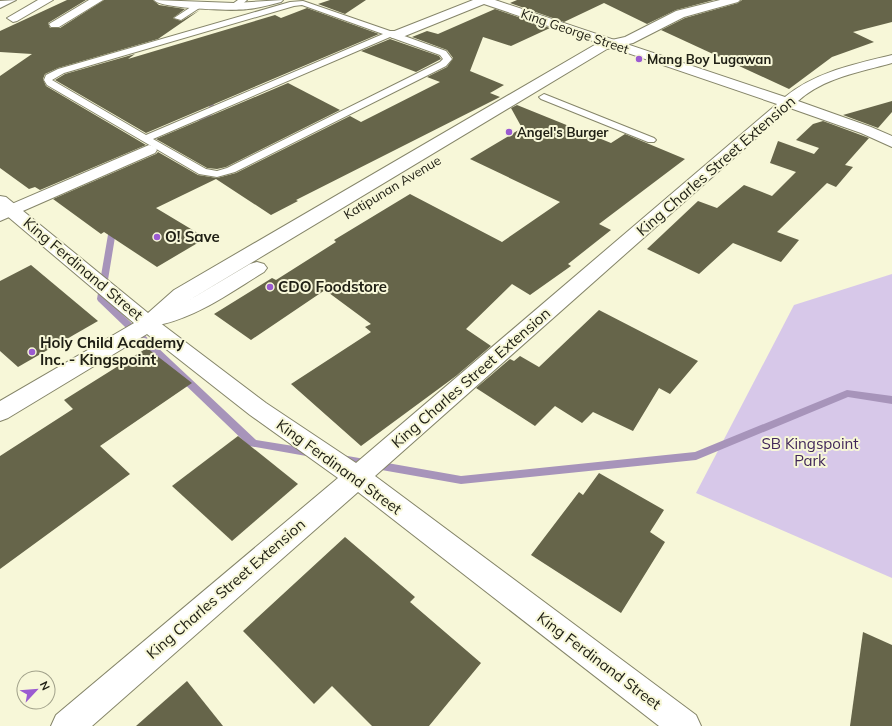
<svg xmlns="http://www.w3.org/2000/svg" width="892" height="726" viewBox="0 0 892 726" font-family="Mulish,sans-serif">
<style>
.green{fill:#d7c8e9}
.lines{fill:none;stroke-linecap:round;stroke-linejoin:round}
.stream{fill:#a794ba;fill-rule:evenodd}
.building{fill:#66654a}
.service-casing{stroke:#858569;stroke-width:2}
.minor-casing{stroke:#858569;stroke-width:2}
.secondary-casing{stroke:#858569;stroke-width:2}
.service{fill:#fff;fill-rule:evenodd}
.minor{fill:#fff;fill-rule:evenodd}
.secondary{fill:#fff;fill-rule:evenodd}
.poi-dot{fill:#9b5bd1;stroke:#f7f7d8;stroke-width:1.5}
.labels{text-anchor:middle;stroke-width:4;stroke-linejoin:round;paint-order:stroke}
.far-street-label{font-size:13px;fill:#202015;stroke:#f7f7d8}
.far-poi-label{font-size:13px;font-weight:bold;fill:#202015;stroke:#f7f7d8;text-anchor:start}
.street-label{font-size:15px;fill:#202015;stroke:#f7f7d8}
.poi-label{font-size:15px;font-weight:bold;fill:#202015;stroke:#f7f7d8;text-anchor:start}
.park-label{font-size:15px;fill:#412759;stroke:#f7f7d8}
</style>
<rect width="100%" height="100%" fill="#f7f7d8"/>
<path class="green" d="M 892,274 L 892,578 L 696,493 L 794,305 Z"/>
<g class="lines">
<g class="stream">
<path d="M 201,97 L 205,97 L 219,109 L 196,128 L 193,126 L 194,125 L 212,109 L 201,99 Z"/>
<path d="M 110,223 L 116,223 L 117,225 L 105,298 L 256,440 L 312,449 L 316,450 L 317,453 L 316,456 L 312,457 L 249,446 L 98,301 L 97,299 Z"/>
<path d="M 847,390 L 892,396 L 892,404 L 848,397 L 696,460 L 461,484 L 342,463 L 338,462 L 337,459 L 338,456 L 342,455 L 461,476 L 695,452 Z"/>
</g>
</g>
<g class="building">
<path d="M 67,0 L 86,0 L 48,23 L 50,28 L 60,28 L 104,0 L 153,0 L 159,5 L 185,9 L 173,18 L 181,21 L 200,10 L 158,39 L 58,68 L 45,74 L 43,79 L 46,86 L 146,145 L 40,190 L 35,187 L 29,189 L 0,168 L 0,76 L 32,54 L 0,52 L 0,31 Z"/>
<path d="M 330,0 L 366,0 L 345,14 L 318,4 Z"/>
<path d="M 517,0 L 714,0 L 676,10 L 647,24 L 604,3 L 564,22 L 510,3 Z"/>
<path d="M 742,0 L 892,0 L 892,22 L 853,32 L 874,42 L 832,57 L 789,89 L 661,30 L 685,18 L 738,3 Z"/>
<path d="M 307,8 L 379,34 L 146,133 L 55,80 L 65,74 L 135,54 L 128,59 L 275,15 L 281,18 Z"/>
<path d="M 495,9 L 550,28 L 511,46 L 483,37 L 470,71 L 504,85 L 490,93 L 500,97 L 296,200 L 298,201 L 271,215 L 216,179 L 156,208 L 206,238 L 157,267 L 104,232 L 101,234 L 53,199 L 156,154 L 158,152 L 198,175 L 217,178 L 236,173 L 350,116 L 361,122 L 440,82 L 427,77 L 447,67 L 453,58 L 447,50 L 412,37 L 427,31 L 438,34 Z"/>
<path d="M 390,39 L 439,56 L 441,59 L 416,72 L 361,51 Z"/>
<path d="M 288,83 L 340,110 L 226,167 L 217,169 L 207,168 L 156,139 Z"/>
<path d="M 892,101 L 892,112 L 878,128 L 843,115 Z"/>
<path d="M 517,105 L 611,143 L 625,134 L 685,159 L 599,224 L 611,230 L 568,264 L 571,266 L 530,295 L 512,284 L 466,329 L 491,346 L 456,376 L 361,446 L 291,384 L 371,332 L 365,327 L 371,324 L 325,290 L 251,340 L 214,314 L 272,278 L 276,280 L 336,242 L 334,240 L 410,194 L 502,242 L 560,202 L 470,159 L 522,128 L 511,108 Z"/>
<path d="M 823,121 L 869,138 L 845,165 L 853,167 L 836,187 L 827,183 L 777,232 L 799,240 L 781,262 L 733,243 L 699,274 L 647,249 L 698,201 L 717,208 L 744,185 L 772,196 L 796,172 L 770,163 L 778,141 L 814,154 L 819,148 L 796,140 L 813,124 Z"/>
<path d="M 31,265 L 98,321 L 18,367 L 0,351 L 0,281 Z"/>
<path d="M 599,310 L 698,361 L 670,394 L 659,388 L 633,431 L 593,412 L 582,423 L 555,406 L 535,426 L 476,388 L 510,359 L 514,361 L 520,356 L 539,367 Z"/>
<path d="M 147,348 L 192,383 L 100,446 L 130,474 L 0,569 L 0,456 L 73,409 L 64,400 Z"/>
<path d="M 238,436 L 298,484 L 232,541 L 172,486 Z"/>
<path d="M 599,473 L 664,510 L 650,532 L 665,542 L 621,613 L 531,555 L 579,492 L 583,495 Z"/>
<path d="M 345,537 L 415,597 L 410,602 L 481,663 L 429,726 L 372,726 L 332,686 L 314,704 L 243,631 Z"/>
<path d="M 863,632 L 892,645 L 892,726 L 850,726 Z"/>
<path d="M 187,681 L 223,726 L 136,726 Z"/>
</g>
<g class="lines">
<g class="service-casing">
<g id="service">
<path d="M 238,0 L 247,0 L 237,9 L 231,9 L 231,5 Z"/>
<path d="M 303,1 L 390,31 L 395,31 L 396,33 L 446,51 L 452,59 L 446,66 L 235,172 L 217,177 L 199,174 L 47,85 L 44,80 L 46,75 L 58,69 L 290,2 ZM 302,5 L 383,34 L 146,135 L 52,80 L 64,73 L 294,6 ZM 390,37 L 440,55 L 443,59 L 440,62 L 227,168 L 217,171 L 206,169 L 153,139 Z"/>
<path d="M 197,3 L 204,5 L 181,20 L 174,18 Z"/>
<path d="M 544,94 L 654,138 L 656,140 L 654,142 L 648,142 L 541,99 L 539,97 Z"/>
</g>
</g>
<g class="minor-casing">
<g id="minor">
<path d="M 16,0 L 0,8 L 0,1 Z"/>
<path d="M 38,0 L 53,0 L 17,21 L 13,22 L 7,18 Z"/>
<path d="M 89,0 L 103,0 L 59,27 L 51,27 L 49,24 Z"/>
<path d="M 154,0 L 234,3 L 283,0 L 281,2 C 270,5 259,8 248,9 C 235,11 161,9 154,0 Z"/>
<path d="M 473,0 L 495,0 L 785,97 C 815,72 855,64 892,55 L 892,63 C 860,72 823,78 798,101 L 871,127 L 892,136 L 892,147 L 861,133 L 790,108 L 375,476 L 696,715 L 701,726 L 659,726 L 358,492 L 92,726 L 51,726 L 56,715 L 338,478 L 250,415 L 147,334 L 8,418 L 0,421 L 0,401 L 141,319 L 148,317 L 155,319 L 266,403 L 356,463 L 777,104 L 484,4 L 400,38 L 392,38 L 390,35 L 392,32 Z"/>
<path d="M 149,145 L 155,147 L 157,150 L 155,153 L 0,221 L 0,209 Z"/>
</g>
</g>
<g class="secondary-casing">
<path id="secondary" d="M 720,0 L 740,0 L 738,2 L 684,17 L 633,43 L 607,49 L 186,302 L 250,264 L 257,262 L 264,264 L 267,268 L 264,272 C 231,292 200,315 163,324 C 153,326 156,333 141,329 L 0,210 L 0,196 L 6,197 L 148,313 L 174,290 L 598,43 L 625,37 L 676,11 Z"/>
</g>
<use href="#service" class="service"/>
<use href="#minor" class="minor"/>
<use href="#secondary" class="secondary"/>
</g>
<g class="poi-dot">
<circle cx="639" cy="59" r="4"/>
<circle cx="509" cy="132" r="4"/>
<circle cx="157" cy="237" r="4"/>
<circle cx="270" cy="287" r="4"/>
<circle cx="32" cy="352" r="4"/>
</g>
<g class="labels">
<g class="far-street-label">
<text transform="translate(575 31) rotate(19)" y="5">King George Street</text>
<text transform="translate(392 187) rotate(-31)" y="5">Katipunan Avenue</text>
</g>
<g class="far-poi-label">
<text x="647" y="64">Mang Boy Lugawan</text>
<text x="517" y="137">Angel's Burger</text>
</g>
<g class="street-label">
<text transform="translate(716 166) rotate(-41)" y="5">King Charles Street Extension</text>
<text transform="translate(83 269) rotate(40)" y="5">King Ferdinand Street</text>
<text transform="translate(471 378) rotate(-41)" y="5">King Charles Street Extension</text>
<text transform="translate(339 467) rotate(36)" y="5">King Ferdinand Street</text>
<text transform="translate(226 589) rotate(-41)" y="5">King Charles Street Extension</text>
<text transform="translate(599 661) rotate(37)" y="5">King Ferdinand Street</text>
</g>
<g class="poi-label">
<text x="165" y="242">O! Save</text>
<text x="278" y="292">CDO Foodstore</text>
<text x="40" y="348">Holy Child Academy<tspan x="40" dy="17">Inc. - Kingspoint</tspan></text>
</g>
<g class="park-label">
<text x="810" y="449">SB Kingspoint<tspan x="810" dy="17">Park</tspan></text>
</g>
</g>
<g transform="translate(36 690) rotate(64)"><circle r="19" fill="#f7f7d8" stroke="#a1a18a"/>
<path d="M0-3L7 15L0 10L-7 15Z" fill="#9b5bd1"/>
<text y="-6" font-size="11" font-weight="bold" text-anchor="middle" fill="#202015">N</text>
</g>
</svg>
